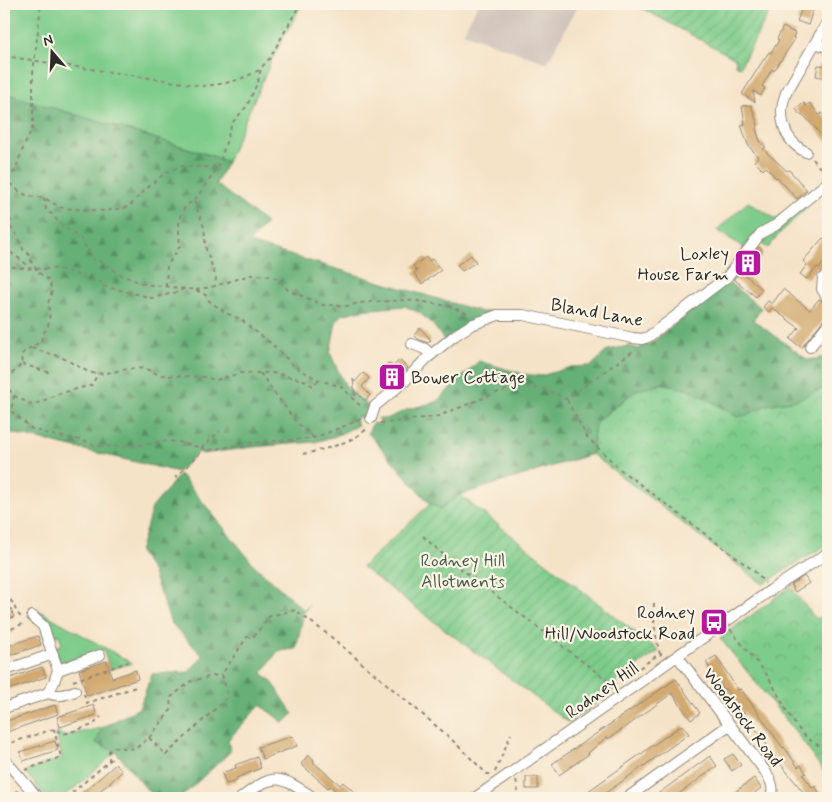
<svg xmlns="http://www.w3.org/2000/svg" width="832" height="802" viewBox="0 0 832 802" font-family="Mynerve,sans-serif">
<style>
.industrial{fill:#cec1b9}
.grass{fill:#7ecc8b;stroke:#547c5b}
.forest{fill:url(#forest-firs);stroke:#486e51}
.park{fill:url(#park-crowns);stroke:#547c5b}
.garden{fill:url(#garden-furrows);stroke:#547c5b}
.building{fill:#d2a96f}
.lines{fill:none;stroke-linecap:round;stroke-linejoin:round}
.minor-casing{stroke:#90877a;stroke-width:12}
.path{stroke:#90877a;stroke-width:2;stroke-dasharray:4 4;stroke-linecap:butt}
.minor{stroke:#fff;stroke-width:10}
.labels{text-anchor:middle;stroke-width:4.5;stroke-linejoin:round;paint-order:stroke}
.poi-label{font-size:18px;fill:#2b2b2b;stroke:#fcf5e5;text-anchor:end}
.street-label{font-size:18px;fill:#2b2b2b;stroke:#fcf5e5}
.park-label{font-size:18px;fill:#445b48;stroke:#fcf5e5}
</style>
<defs>
<pattern id="forest-firs" width="22" height="20" patternUnits="userSpaceOnUse" patternTransform="scale(1.25)"><rect width="22" height="20" fill="#66b077"/><path d="M5 1l3.5 6h-7zM16 11l3.5 6h-7z" fill="#548f62"/></pattern>
<pattern id="park-crowns" width="20" height="18" patternUnits="userSpaceOnUse" patternTransform="scale(1.25)"><rect width="20" height="18" fill="#7ecc8b"/><path d="M2 6a3 3 0 1 1 6 0M12 15a3 3 0 1 1 6 0" fill="none" stroke="#6daf78"/></pattern>
<pattern id="garden-furrows" width="10" height="10" patternUnits="userSpaceOnUse" patternTransform="scale(1.25)"><rect width="10" height="10" fill="#7ecc8b"/><path d="M-1 1l2-2M0 10L10 0M9 11l2-2" fill="none" stroke="#6daf78"/></pattern>
</defs>
<rect width="100%" height="100%" fill="#fcf5e5"/>
<filter id="ink" filterUnits="userSpaceOnUse"><feTurbulence type="fractalNoise" baseFrequency=".02" numOctaves="2"/><feDisplacementMap in="SourceGraphic" scale="10" xChannelSelector="R" yChannelSelector="G"/><feConvolveMatrix kernelMatrix="1 2 1 2 8 2 1 2 1" color-interpolation-filters="sRGB"/></filter>
<filter id="wash" filterUnits="userSpaceOnUse"><feTurbulence type="fractalNoise" baseFrequency=".0096" numOctaves="4" result="noise"/><feDisplacementMap in="SourceGraphic" scale="20" xChannelSelector="R" yChannelSelector="G"/><feGaussianBlur stdDeviation="1.12" result="paint"/><feColorMatrix in="noise" values="0 0 0 0 0 0 0 0 0 0 0 0 0 0 0 0 0 1.4 0 .05"/><feComposite in="paint" operator="in"/></filter>
<g filter="url(#wash)">
<rect width="100%" height="100%" fill="#f5e3c8"/>
<path class="industrial" d="M 478,4 L 579,4 L 547,63 L 463,33 Z"/>
<g class="grass">
<path d="M 4,4 L 302,4 L 271,61 L 227,162 L 210,155 L 4,94 Z"/>
<path d="M 802,201 L 806,208 L 778,235 L 768,248 L 759,242 L 746,249 L 717,230 L 748,202 L 776,219 Z"/>
<path d="M 38,610 L 132,663 L 111,669 L 103,650 L 62,663 L 59,660 L 55,647 L 62,644 L 59,635 L 51,637 Z"/>
<path d="M 102,728 L 97,743 L 116,752 L 63,798 L 60,798 L 56,793 L 49,796 L 44,795 L 25,772 L 62,758 L 56,732 L 64,736 Z"/>
</g>
<g class="forest">
<path d="M 4,93 L 210,155 L 227,162 L 216,184 L 266,223 L 249,243 L 482,312 L 490,311 L 444,340 L 434,326 L 420,313 L 405,306 L 361,310 L 342,315 L 336,322 L 330,353 L 345,385 L 370,407 L 368,415 L 355,418 L 358,425 L 336,436 L 315,442 L 252,447 L 203,454 L 198,452 L 178,472 L 4,431 Z"/>
<path d="M 727,281 L 761,308 L 753,320 L 808,360 L 828,357 L 828,386 L 797,400 L 767,405 L 747,415 L 737,418 L 717,406 L 670,384 C 639,382 617,405 595,423 L 592,454 L 460,495 L 440,509 L 430,504 L 368,433 L 373,423 L 381,425 L 378,418 L 386,419 L 409,409 L 436,402 L 479,361 L 523,374 L 541,376 L 571,367 L 591,366 L 608,350 L 629,346 L 640,349 L 642,346 L 648,345 L 655,340 Z"/>
<path d="M 180,474 L 254,565 L 304,610 L 309,605 L 304,612 L 296,649 L 278,651 L 262,673 L 273,683 L 293,714 L 284,723 L 260,705 L 228,740 L 230,752 L 180,798 L 154,798 L 116,752 L 96,743 L 102,728 L 139,708 L 152,674 L 189,672 L 203,656 L 171,623 L 152,571 L 139,552 L 152,508 Z"/>
</g>
<g class="park">
<path d="M 663,384 C 690,386 714,404 737,417 L 747,415 L 767,405 L 797,400 L 828,386 L 828,544 L 763,584 L 592,454 L 595,423 L 637,390 Z"/>
<path d="M 790,587 L 816,619 L 828,612 L 828,777 L 795,731 L 720,638 Z"/>
</g>
<g class="garden">
<path d="M 634,4 L 774,4 L 740,67 L 735,65 L 736,59 Z"/>
<path d="M 460,495 L 659,651 L 617,680 L 612,692 L 569,723 L 362,567 L 430,504 L 440,509 Z"/>
</g>
<g id="blocks">
<g class="building">
<path d="M 804,4 L 815,4 L 808,25 L 797,21 Z"/>
<path d="M 783,27 L 795,33 L 793,38 L 795,39 L 774,71 L 772,69 L 762,86 L 765,88 L 761,96 L 753,91 L 755,102 L 742,94 L 760,65 L 769,52 L 771,53 L 779,40 L 777,39 Z"/>
<path d="M 818,65 L 828,66 L 828,78 L 816,76 Z"/>
<path d="M 804,103 L 806,106 L 810,103 L 819,115 L 822,113 L 828,121 L 828,142 L 806,118 L 802,114 L 800,115 L 796,109 Z"/>
<path d="M 751,105 L 758,125 L 756,129 L 760,141 L 766,147 L 763,149 L 787,171 L 789,170 L 807,190 L 797,199 L 777,177 L 776,178 L 766,167 L 763,170 L 754,161 L 758,157 L 748,145 L 741,125 L 745,124 L 742,106 Z"/>
<path d="M 823,238 L 828,243 L 828,257 L 819,269 L 817,267 L 807,279 L 800,274 L 807,265 L 803,261 Z"/>
<path d="M 759,247 L 763,251 L 745,275 L 762,289 L 756,297 L 734,279 Z"/>
<path d="M 471,255 L 476,262 L 462,271 L 457,265 Z"/>
<path d="M 426,257 L 429,261 L 432,259 L 441,270 L 422,284 L 414,273 L 417,271 L 413,266 Z"/>
<path d="M 783,289 L 810,310 L 819,299 L 828,306 L 828,314 L 805,343 L 802,348 L 790,339 L 799,328 L 772,308 L 769,312 L 763,307 L 768,301 L 772,304 Z"/>
<path d="M 420,328 L 431,340 L 428,343 L 418,339 L 414,335 Z"/>
<path d="M 399,360 L 408,368 L 388,386 L 381,380 L 387,374 L 382,369 L 388,363 L 393,367 Z"/>
<path d="M 363,373 L 369,378 L 362,387 L 370,395 L 365,401 L 357,393 L 355,396 L 353,379 L 355,382 Z"/>
<path d="M 804,576 L 809,583 L 795,592 L 791,585 Z"/>
<path d="M 11,608 L 14,617 L 4,620 L 4,610 Z"/>
<path d="M 38,636 L 41,645 L 4,657 L 4,647 Z"/>
<path d="M 716,656 L 738,690 L 741,689 L 783,748 L 784,747 L 798,767 L 801,765 L 806,773 L 803,775 L 813,788 L 815,786 L 823,798 L 808,798 L 779,762 L 744,712 L 743,713 L 735,703 L 726,689 L 724,690 L 706,662 Z"/>
<path d="M 107,661 L 112,678 L 136,670 L 138,679 L 87,696 L 79,670 Z"/>
<path d="M 42,667 L 46,677 L 4,691 L 4,680 Z"/>
<path d="M 676,679 L 700,713 L 691,720 L 672,693 L 626,727 L 608,739 L 607,737 L 588,753 L 589,754 L 559,775 L 552,764 Z"/>
<path d="M 55,705 L 58,714 L 4,733 L 4,722 Z"/>
<path d="M 94,705 L 96,715 L 60,727 L 57,717 Z"/>
<path d="M 682,725 L 689,734 L 607,792 L 596,798 L 587,798 L 584,794 Z"/>
<path d="M 293,736 L 297,746 L 263,759 L 258,747 Z"/>
<path d="M 55,741 L 58,750 L 23,761 L 20,752 Z"/>
<path d="M 733,754 L 741,765 L 732,771 L 724,759 Z"/>
<path d="M 308,755 L 314,760 L 313,762 L 340,785 L 343,782 L 361,798 L 344,798 L 330,786 L 328,788 L 301,764 Z"/>
<path d="M 710,756 L 717,766 L 687,788 L 673,798 L 652,798 Z"/>
<path d="M 257,757 L 261,768 L 236,778 L 237,781 L 226,784 L 222,773 L 236,768 L 235,765 Z"/>
<path d="M 116,764 L 122,771 L 111,782 L 91,798 L 77,798 Z"/>
<rect x="526" y="777" width="12" height="12"/>
<path d="M 754,778 L 761,788 L 748,798 L 727,798 Z"/>
</g>
</g>
</g>
<g filter="url(#ink)">
<use href="#blocks" fill-opacity="0" stroke="#90877a" stroke-width="1"/>
<g class="lines">
<g class="minor-casing">
<g id="minor">
<path d="M 816,43 L 828,48"/>
<path d="M 806,152 C 783,141 777,115 786,93 L 828,21"/>
<path d="M 823,278 L 822,289 L 828,299"/>
<path d="M 412,344 L 425,349 L 431,355"/>
<path d="M 810,347 L 828,324"/>
<path d="M 371,418 L 375,406 L 404,382 L 426,359 L 454,336 L 471,325 L 498,315 L 523,315 L 633,338 L 642,339 L 648,337 L 727,277 L 761,233 L 776,225 L 828,182"/>
<path d="M 678,657 L 765,771 C 770,779 776,789 770,798"/>
<path d="M 6,670 L 53,654"/>
<path d="M 58,670 L 100,655"/>
<path d="M 48,693 C 59,697 64,695 75,691"/>
<path d="M 4,708 L 48,693 L 54,682 L 58,670 L 43,626 L 32,616"/>
<path d="M 4,759 L 38,798"/>
<path d="M 241,798 C 275,772 279,775 314,798"/>
<path d="M 475,798 L 771,590 L 828,553"/>
<path d="M 627,798 L 729,725"/>
</g>
</g>
<g class="path">
<path d="M 4,56 L 203,86 C 226,84 240,81 261,69"/>
<path d="M 813,159 L 824,173"/>
<path d="M 4,179 L 20,192 L 28,196 L 44,198 L 62,208 L 104,211 L 129,207 L 145,190 L 165,173 L 180,166 L 218,168"/>
<path d="M 4,187 L 16,169 L 21,153 L 33,127 L 33,73 L 41,4"/>
<path d="M 44,198 L 46,210 L 53,215 L 59,223 L 82,240 L 94,261 L 102,262 L 121,275 L 144,284 L 196,290 L 207,296 L 209,301 L 226,313 L 242,320 L 251,328 L 272,344 L 293,365 L 304,372 L 319,380 L 342,387 L 351,397 L 363,408"/>
<path d="M 194,201 L 204,227 L 206,249 L 216,278 L 215,286"/>
<path d="M 4,204 C 12,212 10,222 12,231 C 20,235 20,244 24,251 L 28,253 L 31,261 L 39,273 L 49,280 L 52,291 L 48,304 L 50,314 L 48,326 L 42,336 L 41,341 C 35,346 26,349 21,355 L 22,364 L 4,381"/>
<path d="M 4,248 L 24,262 L 30,269"/>
<path d="M 4,265 C 18,269 33,268 47,269 C 52,269 55,268 59,269 C 74,272 86,281 101,282 L 103,286 L 152,298 L 178,292 L 185,288"/>
<path d="M 166,286 L 167,266 L 180,246 C 179,230 175,209 194,201 L 218,168 L 232,123 L 247,106 L 258,81 L 261,68 L 270,58 L 300,4"/>
<path d="M 196,290 L 215,286 L 250,275 L 272,276 L 280,281 L 288,290 L 323,305 L 336,305 L 342,307 L 359,303 L 402,300 L 418,301 L 448,306 L 469,314"/>
<path d="M 32,348 C 41,352 49,353 58,356 C 69,360 79,368 89,372 C 110,379 136,358 158,375 L 204,377 L 216,380 L 241,373 L 272,373 L 304,380 L 313,386 L 319,380"/>
<path d="M 22,364 L 51,373"/>
<path d="M 260,373 L 296,422 L 314,438"/>
<path d="M 4,383 L 14,396 L 11,411"/>
<path d="M 14,396 L 33,405 L 58,394 L 92,385 L 98,373"/>
<path d="M 567,400 L 587,437 L 621,470 L 754,571 L 765,583"/>
<path d="M 4,409 L 11,411 L 32,429 L 52,435 L 82,440 L 98,446 L 126,447 L 167,441 L 179,442 L 209,450 L 251,443 L 314,438 L 362,419"/>
<path d="M 380,423 L 387,423 L 439,416 L 498,392 L 521,386 L 545,389 L 566,399 L 636,349"/>
<path d="M 201,448 L 220,431"/>
<path d="M 303,454 C 320,451 358,441 368,427"/>
<path d="M 175,478 L 203,450"/>
<path d="M 423,536 L 448,559 L 611,683 L 615,683 L 620,682 L 656,656 L 662,654"/>
<path d="M 4,595 C 18,603 12,612 24,619"/>
<path d="M 654,603 C 653,621 655,636 660,654"/>
<path d="M 730,629 C 741,644 753,657 764,671 C 782,695 794,742 828,748"/>
<path d="M 4,632 L 25,623"/>
<path d="M 73,681 L 128,662"/>
<path d="M 84,694 L 87,703 L 136,687"/>
<path d="M 149,738 L 166,755 L 228,697 L 222,674 L 247,637 L 253,637 L 270,616 L 295,610 L 330,636 L 448,736 L 487,774 L 491,774"/>
<path d="M 4,745 L 54,729 L 64,734 L 93,725 L 101,717"/>
<path d="M 109,761 L 109,751 L 113,747 L 135,749 L 149,738 L 171,710 L 170,698 L 191,681 L 222,674"/>
<path d="M 25,770 L 61,757 L 54,729"/>
<path d="M 495,772 L 511,734"/>
<path d="M 516,780 L 519,798"/>
<path d="M 8,798 L 18,790"/>
<path d="M 66,798 L 115,756"/>
</g>
<use href="#minor" class="minor"/>
</g>
</g>
<defs>
<g id="building-square" transform="scale(1.4375)"><rect x="-9" y="-9" width="18" height="18" rx="4" fill="#b5179e" stroke="#fcf5e5"/><path d="M-4-6H4V6H1V3H-1V6H-4ZM-2.5-4.3h1.7v1.8h-1.7ZM.8-4.3h1.7v1.8H.8ZM-2.5-1h1.7V.8h-1.7ZM.8-1h1.7V.8H.8Z" fill="#fff"/></g>
<g id="bus-square" transform="scale(1.4375)"><rect x="-9" y="-9" width="18" height="18" rx="4" fill="#b5179e" stroke="#fcf5e5"/><path d="M-5-6H5V4H4V6H2V4H-2V6H-4V4H-5ZM-3.5-4V0h7V-4ZM-3.5 1.2v1.5H-2V1.2ZM2 1.2v1.5H3.5V1.2Z" fill="#fff"/></g>
</defs>
<g fill-rule="evenodd">
<use href="#building-square" x="748" y="263"/>
<use href="#building-square" x="392" y="377"/>
<use href="#bus-square" x="714" y="622"/>
</g>
<g class="labels">
<g class="poi-label">
<text x="729" y="259">Loxley<tspan x="729" dy="21">House Farm</tspan></text>
<text x="411" y="383" text-anchor="start">Bower Cottage</text>
<text x="695" y="618">Rodney<tspan x="695" dy="21">Hill/Woodstock Road</tspan></text>
</g>
<g class="street-label">
<text transform="translate(597 312) rotate(10)" y="6">Bland Lane</text>
<text transform="translate(602 690) rotate(-35)" y="6">Rodney Hill</text>
<text transform="translate(743 717) rotate(53)" y="6">Woodstock Road</text>
</g>
<g class="park-label">
<text x="463" y="566">Rodney Hill<tspan x="463" dy="21">Allotments</tspan></text>
</g>
</g>
<rect width="832" height="802" fill="none" stroke="#fcf5e5" stroke-width="20"/>
<g transform="translate(52 52) rotate(341)" stroke="#fcf5e5" stroke-width="4" paint-order="stroke">
<path d="M0-4L9 19L0 12L-9 19Z" fill="#2b2b2b"/>
<text y="-8" font-size="14" font-weight="bold" text-anchor="middle" fill="#2b2b2b">N</text>
</g>
</svg>
